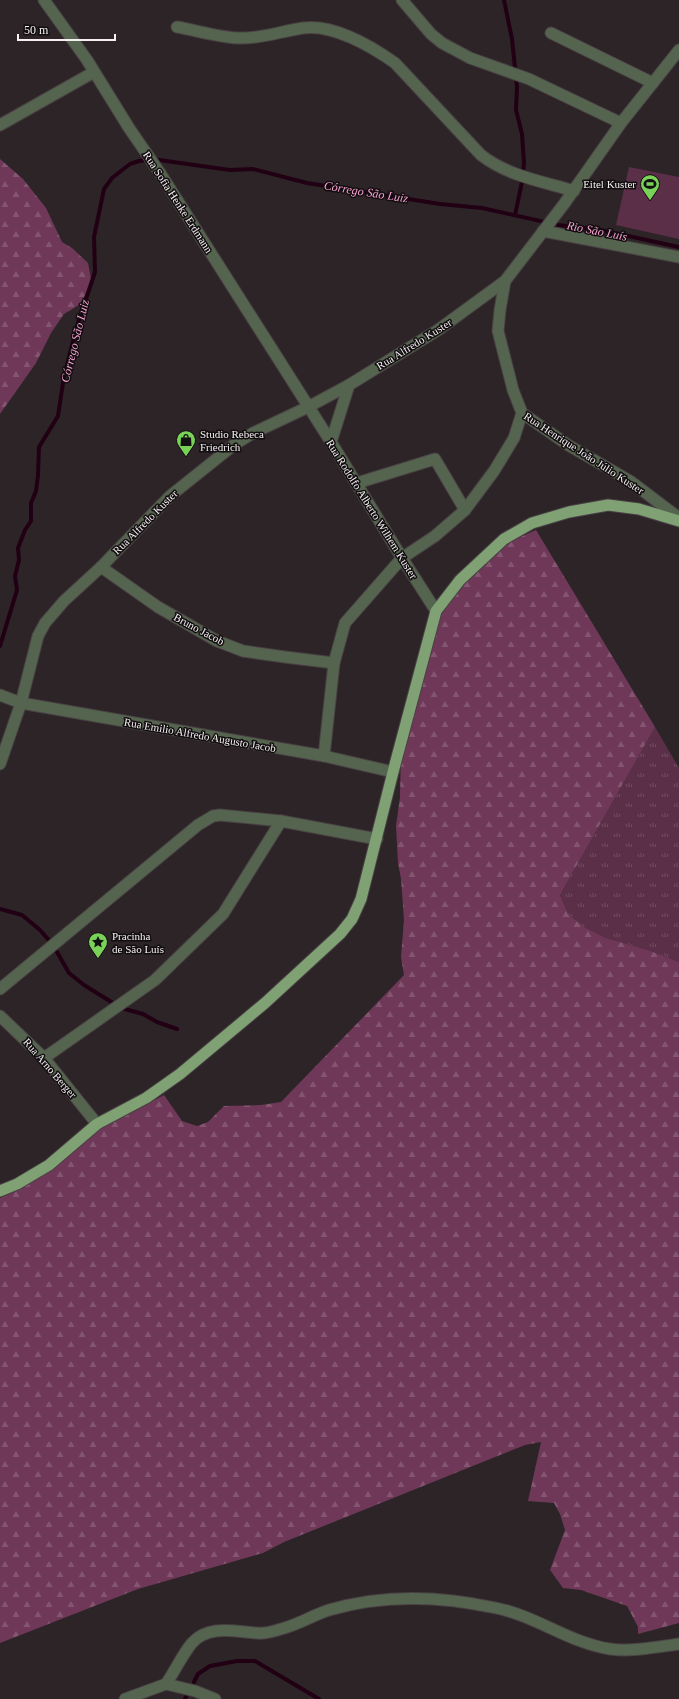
<svg xmlns="http://www.w3.org/2000/svg" width="679" height="1699" viewBox="0 0 679 1699" font-family="'Times New Roman',serif">
<style>
.grass{fill:url(#grass-tufts)}
.forest{fill:url(#forest-firs)}
.garden{fill:#5b2f48}
.lines{fill:none;stroke-linecap:round;stroke-linejoin:round}
.stream{stroke:#210014;stroke-width:4}
.minor-casing{stroke:#494144;stroke-width:13}
.tertiary-casing{stroke:#494144;stroke-width:13}
.primary-casing{stroke:#494144;stroke-width:13}
.minor{stroke:#54644e;stroke-width:11}
.tertiary{stroke:#54644e;stroke-width:11}
.primary{stroke:#7fa174;stroke-width:11}
.labels{text-anchor:middle;stroke-width:3;stroke-linejoin:round;paint-order:stroke}
.poi-label{font-size:11px;fill:#f6f0f3;stroke:#120e10;text-anchor:start}
.street-label{font-size:11px;fill:#f6f0f3;stroke:#120e10}
.water-label{font-size:12px;font-style:italic;fill:#f9a2d2;stroke:#120e10}
</style>
<defs>
<pattern id="grass-tufts" width="24" height="20" patternUnits="userSpaceOnUse"><rect width="24" height="20" fill="#5b2f48"/><path d="M3 7l-1-3M5 7V3M7 7l1-3M15 17l-1-3M17 17v-4M19 17l1-3" fill="none" stroke="#734d63"/></pattern>
<pattern id="forest-firs" width="22" height="20" patternUnits="userSpaceOnUse"><rect width="22" height="20" fill="#6f3858"/><path d="M5 1l3.5 6h-7zM16 11l3.5 6h-7z" fill="#845570"/></pattern>
</defs>
<rect width="100%" height="100%" fill="#2d2428"/>
<path class="grass" d="M 655,727 L 679,768 L 679,962 L 648,950 L 606,938 L 586,928 L 568,914 L 560,895 Z"/>
<g class="forest">
<path d="M 0,159 L 23,179 L 46,208 L 62,242 L 72,248 L 88,263 L 92,284 L 79,305 L 64,314 L 51,333 L 36,363 L 0,414 Z"/>
<path d="M 536,530 L 655,727 L 560,895 L 568,914 L 586,928 L 606,938 L 648,950 L 679,962 L 679,1623 L 638,1634 L 638,1627 L 627,1606 L 581,1590 L 563,1588 L 550,1570 L 565,1530 L 560,1514 L 554,1503 L 528,1501 L 541,1442 L 525,1445 L 284,1542 L 263,1553 L 138,1589 L 0,1643 L 0,1198 L 15,1191 L 31,1180 L 72,1143 L 164,1095 L 182,1121 L 197,1126 L 208,1122 L 224,1106 L 261,1105 L 281,1102 L 404,975 L 401,957 L 404,920 L 401,879 L 398,863 L 396,826 L 400,797 L 401,747 L 433,624 L 456,587 L 507,543 Z"/>
</g>
<path class="garden" d="M 629,167 L 679,177 L 679,239 L 616,225 Z"/>
<g class="lines">
<g class="stream">
<path d="M 504,0 L 512,39 L 517,87 L 516,110 L 522,134 L 524,163 L 522,182 L 515,215"/>
<path d="M 0,646 L 17,590 L 15,576 L 19,560 L 18,548 L 25,530 L 31,521 L 31,503 L 36,491 L 38,475 L 39,447 L 58,416 L 64,376 L 77,326 L 95,272 L 94,237 L 104,189 L 112,178 L 130,164 L 139,161 L 152,159 L 230,170 L 253,169 L 307,183 L 440,204 L 482,208 L 558,225 L 596,229 L 679,247"/>
<path d="M 0,909 L 22,915 L 40,930 L 53,945 L 69,973 L 84,985 L 121,1008 L 143,1014 L 157,1022 L 177,1029"/>
<path d="M 194,1682 L 198,1674 L 210,1666 L 237,1661 L 255,1661 L 319,1699"/>
<path d="M 185,1699 L 186,1697"/>
</g>
<g class="minor-casing">
<g id="minor">
<path d="M 44,0 L 87,60 L 129,128 L 160,173 L 331,442 L 402,558 L 345,623 L 334,663 L 324,756"/>
<path d="M 402,0 L 431,34 L 442,43 L 470,58 L 529,79 L 621,123"/>
<path d="M 177,27 C 195,30 225,39 243,38 C 264,38 282,31 303,28 C 333,24 371,46 395,63 L 481,155 C 508,176 541,181 574,191"/>
<path d="M 551,33 L 653,83"/>
<path d="M 0,125 L 94,72"/>
<path d="M 543,231 L 679,257"/>
<path d="M 331,442 L 349,385"/>
<path d="M 357,483 L 435,459 L 465,510"/>
<path d="M 101,567 L 158,607 L 217,641 L 243,651 L 285,657 L 334,663"/>
<path d="M 0,695 L 21,703 L 324,756 L 393,772"/>
<path d="M 0,764 L 21,703 L 38,636 L 45,623 L 64,601 L 101,567 L 170,496 L 235,444 L 253,433 L 308,407 L 349,385 L 438,330 L 505,281"/>
<path d="M 0,989 L 198,825 L 213,816 L 220,815 L 281,821 L 377,839"/>
<path d="M 0,1016 L 44,1058 L 97,1124"/>
<path d="M 44,1058 L 155,980 L 223,914 L 281,821"/>
<path d="M 125,1699 L 166,1684"/>
</g>
</g>
<g class="tertiary-casing">
<g id="tertiary">
<path d="M 679,50 L 621,123 L 564,204 L 505,281 L 500,310 L 498,331 L 513,390 L 522,413 L 568,445 L 630,481 L 679,518"/>
<path d="M 436,611 L 402,558 L 435,536 L 465,510 L 494,471 L 514,438 L 522,413"/>
<path d="M 215,1699 L 195,1691 L 166,1684 C 175,1671 182,1655 192,1643 C 209,1624 235,1632 258,1633 C 265,1634 274,1631 281,1629 C 298,1625 313,1615 329,1610 C 383,1594 441,1596 496,1608 C 536,1616 570,1643 610,1649 C 632,1652 657,1647 679,1644"/>
</g>
</g>
<g class="primary-casing">
<path id="primary" d="M 0,1191 L 17,1184 L 49,1165 L 97,1124 L 146,1098 L 180,1074 L 265,1003 L 340,934 L 352,919 L 361,899 L 393,772 L 436,611 L 460,580 L 504,539 L 532,523 L 569,512 L 608,505 L 639,509 L 679,521"/>
</g>
<use href="#minor" class="minor"/>
<use href="#tertiary" class="tertiary"/>
<use href="#primary" class="primary"/>
</g>
<defs>
<g id="stadium-pin" transform="scale(1)"><path d="M0 17L-7.5 6A9.5 9.5 0 1 1 7.5 6Z" fill="#79d157" stroke="#120e10"/><path d="M0-5a6.5 5 0 1 0 0 10a6.5 5 0 1 0 0-10ZM-3.5-1.8h7v3.6h-7Z" fill="#111"/></g>
<g id="shop-pin" transform="scale(1)"><path d="M0 17L-7.5 6A9.5 9.5 0 1 1 7.5 6Z" fill="#79d157" stroke="#120e10"/><path d="M-5-2.5h2.3a2.7 3.5 0 0 1 5.4 0H5L5.5 6h-11ZM-1.5-2.5h3a1.5 2.3 0 0 0-3 0Z" fill="#111"/></g>
<g id="sight-pin" transform="scale(1)"><path d="M0 17L-7.5 6A9.5 9.5 0 1 1 7.5 6Z" fill="#79d157" stroke="#120e10"/><path d="M0-6L1.8-2.2L6-1.7L2.9 1.2L3.7 5.4L0 3.3L-3.7 5.4L-2.9 1.2L-6-1.7L-1.8-2.2Z" fill="#111"/></g>
</defs>
<g fill-rule="evenodd">
<use href="#stadium-pin" x="650" y="184"/>
<use href="#shop-pin" x="186" y="440"/>
<use href="#sight-pin" x="98" y="942"/>
</g>
<g class="labels">
<g class="poi-label">
<text x="636" y="188" text-anchor="end">Eitel Kuster</text>
<text x="200" y="438">Studio Rebeca<tspan x="200" dy="13">Friedrich</tspan></text>
<text x="112" y="940">Pracinha<tspan x="112" dy="13">de São Luís</tspan></text>
</g>
<g class="street-label">
<text transform="translate(178 202) rotate(57)" y="4">Rua Sofia Henke Erdmann</text>
<text transform="translate(414 344) rotate(-32)" y="4">Rua Alfredo Kuster</text>
<text transform="translate(584 453) rotate(33)" y="4">Rua Henrique João Júlio Kuster</text>
<text transform="translate(372 509) rotate(58)" y="4">Rua Rodolfo Alberto Wilhem Kuster</text>
<text transform="translate(145 522) rotate(-45)" y="4">Rua Alfredo Kuster</text>
<text transform="translate(199 629) rotate(28)" y="4">Bruno Jacob</text>
<text transform="translate(200 735) rotate(10)" y="4">Rua Emilio Alfredo Augusto Jacob</text>
<text transform="translate(50 1068) rotate(49)" y="4">Rua Arno Berger</text>
</g>
<g class="water-label">
<text transform="translate(366 192) rotate(9)" y="4">Córrego São Luiz</text>
<text transform="translate(597 231) rotate(11)" y="4">Rio São Luís</text>
<text transform="translate(75 341) rotate(-76)" y="4">Córrego São Luiz</text>
</g>
</g>
<path d="M18 34v6h97v-6" fill="none" stroke="#f6f0f3" stroke-width="2"/>
<text x="24" y="34" font-size="12" fill="#f6f0f3" stroke="#120e10" stroke-width="3" paint-order="stroke">50 m</text>
</svg>
